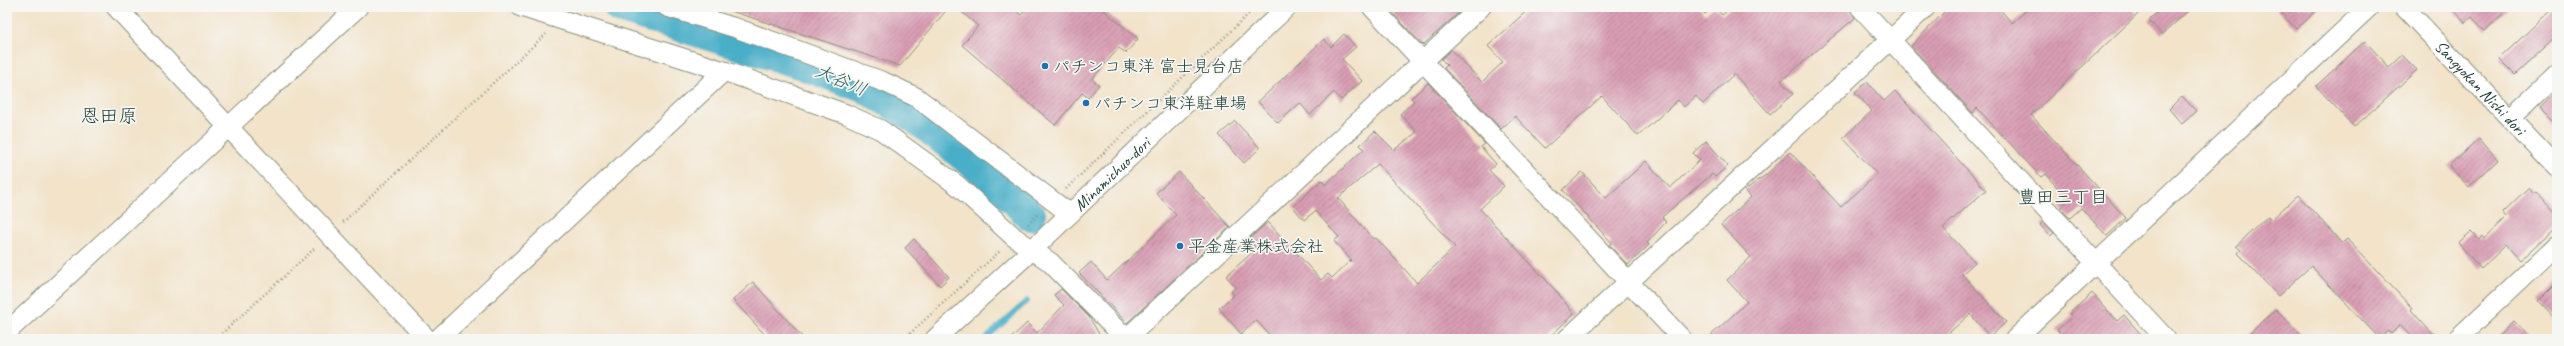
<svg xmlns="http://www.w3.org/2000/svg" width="2564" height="346" viewBox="0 0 2564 346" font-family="Caveat,'Klee One',sans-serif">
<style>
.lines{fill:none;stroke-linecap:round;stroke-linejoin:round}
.stream{stroke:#49aec8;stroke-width:5.5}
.river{stroke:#49aec8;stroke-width:32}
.building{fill:url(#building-hatch);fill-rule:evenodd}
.minor-casing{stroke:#88907e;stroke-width:21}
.path{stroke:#88907e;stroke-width:2.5;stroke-dasharray:1 3;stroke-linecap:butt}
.minor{stroke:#fff;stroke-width:19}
.poi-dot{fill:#1f6fb2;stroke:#f6f6f2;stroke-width:1.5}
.labels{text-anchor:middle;stroke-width:3.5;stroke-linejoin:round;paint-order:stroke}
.poi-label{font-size:17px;fill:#1f3d34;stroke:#f6f6f2;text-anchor:start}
.street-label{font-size:17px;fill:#1f3d34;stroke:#f6f6f2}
.water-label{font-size:18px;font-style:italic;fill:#2c5f60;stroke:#f6f6f2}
.neighbourhood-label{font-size:18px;fill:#1f3d34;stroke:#f6f6f2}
.quarter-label{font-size:19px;fill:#1f3d34;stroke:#f6f6f2}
</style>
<defs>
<pattern id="building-hatch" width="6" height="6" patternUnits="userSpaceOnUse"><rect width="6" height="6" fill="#d99eb4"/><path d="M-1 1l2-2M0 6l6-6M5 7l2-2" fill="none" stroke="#af8293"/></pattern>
</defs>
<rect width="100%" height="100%" fill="#f6f6f2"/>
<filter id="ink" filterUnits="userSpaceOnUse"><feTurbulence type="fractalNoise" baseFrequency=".025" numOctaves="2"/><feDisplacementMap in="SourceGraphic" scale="8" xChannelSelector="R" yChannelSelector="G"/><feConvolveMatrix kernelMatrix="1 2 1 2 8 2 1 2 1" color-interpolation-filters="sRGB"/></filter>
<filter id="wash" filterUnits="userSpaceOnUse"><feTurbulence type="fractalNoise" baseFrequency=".012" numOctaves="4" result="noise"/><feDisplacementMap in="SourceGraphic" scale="16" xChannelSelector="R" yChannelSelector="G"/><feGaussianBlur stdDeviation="0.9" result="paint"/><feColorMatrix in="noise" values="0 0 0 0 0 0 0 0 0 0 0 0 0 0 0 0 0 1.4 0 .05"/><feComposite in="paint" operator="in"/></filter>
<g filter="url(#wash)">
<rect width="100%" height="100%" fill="#f2e3c9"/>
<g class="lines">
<path class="stream" d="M 985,339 L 1027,301"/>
<path class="river" d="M 619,7 L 802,64 L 866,88 L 916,118 L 987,174 L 1030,215"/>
</g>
<g id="blocks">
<g class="building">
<path d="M 729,7 L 949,7 L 900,66 L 728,10 Z"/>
<path d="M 956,7 L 1012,7 L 1021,15 L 1027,7 L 1100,7 L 1138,39 L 1126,53 L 1119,48 L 1092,79 L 1099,85 L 1088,98 L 1082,93 L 1055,125 L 962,45 L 978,26 Z"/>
<path d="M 1387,7 L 1465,7 L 1423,45 Z"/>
<path d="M 1531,7 L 1698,7 L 1705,14 L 1714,7 L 1722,15 L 1732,7 L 1849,7 L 1855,18 L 1781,81 L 1793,94 L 1770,114 L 1734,74 L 1703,104 L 1696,96 L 1684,107 L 1678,100 L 1638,136 L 1602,96 L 1545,148 L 1515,116 L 1501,129 L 1444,68 L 1447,65 L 1441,59 L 1451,50 L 1482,82 L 1503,62 L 1488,46 Z"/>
<path d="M 1949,7 L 1998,7 L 2012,23 L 2030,7 L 2131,7 L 2138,14 L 2031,115 L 2126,218 L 2107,236 L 2081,208 L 2070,218 L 2060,208 L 2069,200 L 2045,174 L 2041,177 L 1977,108 L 1973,113 L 1911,46 Z"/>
<path d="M 2163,7 L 2192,7 L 2162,35 L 2149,20 Z"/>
<path d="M 2275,7 L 2320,7 L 2296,29 Z"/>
<path d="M 2450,7 L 2510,7 L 2485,31 L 2472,17 L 2465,23 Z"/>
<path d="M 2554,7 L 2557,7 L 2557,36 L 2515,75 L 2499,59 Z"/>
<path d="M 1344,34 L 1356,47 L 1342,59 L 1362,81 L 1341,100 L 1334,92 L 1310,115 L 1300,103 L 1278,123 L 1258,102 L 1324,39 L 1331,47 Z"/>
<path d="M 2365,41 L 2389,67 L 2402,55 L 2417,70 L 2354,127 L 2316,86 Z"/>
<path d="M 1867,82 L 1884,101 L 1895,91 L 1986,190 L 1943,228 L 1975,262 L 1962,274 L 2006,322 L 1990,337 L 1970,314 L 1942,339 L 1707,339 L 1747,302 L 1727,280 L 1751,257 L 1721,225 L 1751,197 L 1745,190 L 1767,174 L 1790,152 L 1841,207 L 1877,174 L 1843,138 L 1872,111 L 1855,92 Z"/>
<path d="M 1428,83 L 1485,144 L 1481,147 L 1496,164 L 1489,170 L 1504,186 L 1480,209 L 1557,292 L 1574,314 L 1547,339 L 1273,339 L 1256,320 L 1241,334 L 1219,308 L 1234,295 L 1231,291 L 1236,287 L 1226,276 L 1256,249 L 1248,240 L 1268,222 L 1321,280 L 1328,274 L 1332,278 L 1351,260 L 1334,241 L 1339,237 L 1315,211 L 1304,220 L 1293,207 L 1322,180 L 1325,185 L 1364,149 L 1360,145 L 1375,131 L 1394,150 L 1417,132 L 1400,114 L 1414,101 L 1411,98 ZM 1378,164 L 1455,247 L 1417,283 L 1376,238 L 1373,239 L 1338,198 Z"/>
<path d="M 2557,91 L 2557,124 L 2540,107 Z"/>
<path d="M 2182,96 L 2196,111 L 2182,124 L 2169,109 Z"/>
<path d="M 1235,121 L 1260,148 L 1244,163 L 1219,135 Z"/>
<path d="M 2479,138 L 2498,160 L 2469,187 L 2449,166 Z"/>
<path d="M 1706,141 L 1728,166 L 1715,177 L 1712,174 L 1662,217 L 1666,222 L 1647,243 L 1649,245 L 1628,265 L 1609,245 L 1612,243 L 1563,190 L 1582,172 L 1606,198 L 1646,161 L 1670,188 L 1700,160 L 1693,153 Z"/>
<path d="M 1179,172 L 1230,227 L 1127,323 L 1079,273 L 1091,262 L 1107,280 L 1176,215 L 1156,193 Z"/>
<path d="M 2529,187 L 2533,193 L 2536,191 L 2557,214 L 2557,226 L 2520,260 L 2506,245 L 2481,269 L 2458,243 L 2472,231 L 2479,239 L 2482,236 L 2484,239 L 2507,217 L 2503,212 Z"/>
<path d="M 2298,195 L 2342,243 L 2347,239 L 2412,308 L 2411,310 L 2437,339 L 2413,339 L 2400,325 L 2391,334 L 2388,331 L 2379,338 L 2311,266 L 2278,296 L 2238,253 L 2241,250 L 2236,246 L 2268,216 L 2271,220 Z"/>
<path d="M 2044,222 L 2054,233 L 2050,236 L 2040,225 Z"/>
<path d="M 914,239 L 949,277 L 940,286 L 905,248 Z"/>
<path d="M 753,282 L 804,339 L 769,339 L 733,300 Z"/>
<path d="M 2557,282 L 2557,321 L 2538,301 Z"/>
<path d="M 1061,289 L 1089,317 L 1102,339 L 1010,339 L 1027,323 L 1037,333 L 1064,305 L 1054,295 Z"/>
<path d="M 2092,293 L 2117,321 L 2124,315 L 2145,339 L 2066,339 L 2057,330 L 2072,316 L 2069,314 Z"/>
<path d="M 2276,309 L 2305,339 L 2244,339 Z"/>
<path d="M 2514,321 L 2531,339 L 2495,339 Z"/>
</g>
</g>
</g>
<g filter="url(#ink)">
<use href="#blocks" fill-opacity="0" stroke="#88907e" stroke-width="1"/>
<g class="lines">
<g class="minor-casing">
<g id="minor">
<path d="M 116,7 L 427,339"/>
<path d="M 521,7 L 724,71 L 846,114 L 881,130 L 957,185 L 1014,237 L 1050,262 L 1126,339"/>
<path d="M 667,7 L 736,28 L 884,82 L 916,97 L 1070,214"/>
<path d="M 1372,7 L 1682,339"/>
<path d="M 1860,7 L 2166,339"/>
<path id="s1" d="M 2404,7 L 2557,168"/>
<path d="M 2510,118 L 2557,74"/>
<path d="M 7,332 L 358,7"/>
<path d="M 438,339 L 724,71"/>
<path id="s2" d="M 935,339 L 1033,249 L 1287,7"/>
<path d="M 1126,339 L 1481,7"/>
<path d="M 1567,339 L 1926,7"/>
<path d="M 2015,339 L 2369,7"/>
<path d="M 2457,339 L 2557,245"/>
</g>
</g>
<g class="path">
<path d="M 1066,189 L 1256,7"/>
<path d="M 343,222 L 546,34"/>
<path d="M 1028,224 L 1040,213"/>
<path d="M 216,339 L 316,247"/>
<path d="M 904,339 L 1001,250"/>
</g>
<use href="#minor" class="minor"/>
</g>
</g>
<g class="poi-dot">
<circle cx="1045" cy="66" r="4"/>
<circle cx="1086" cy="103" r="4"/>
<circle cx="1180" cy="246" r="4"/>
</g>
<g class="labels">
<g class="poi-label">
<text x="1053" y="72">パチンコ東洋 富士見台店</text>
<text x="1094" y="109">パチンコ東洋駐車場</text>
<text x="1188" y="252">平金産業株式会社</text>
</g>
<g class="street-label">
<text dy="6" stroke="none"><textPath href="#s1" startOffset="111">Sangyokan Nishi dori</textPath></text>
<text dy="6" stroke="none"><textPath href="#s2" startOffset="242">Minamichuo-dori</textPath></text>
</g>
<g class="water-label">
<text transform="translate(841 80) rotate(23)" y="6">大谷川</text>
</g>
<g class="neighbourhood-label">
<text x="2063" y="203">豊田三丁目</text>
</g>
<g class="quarter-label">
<text x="109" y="122">恩田原</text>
</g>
</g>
<rect width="2564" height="346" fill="none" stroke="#f6f6f2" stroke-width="24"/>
</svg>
